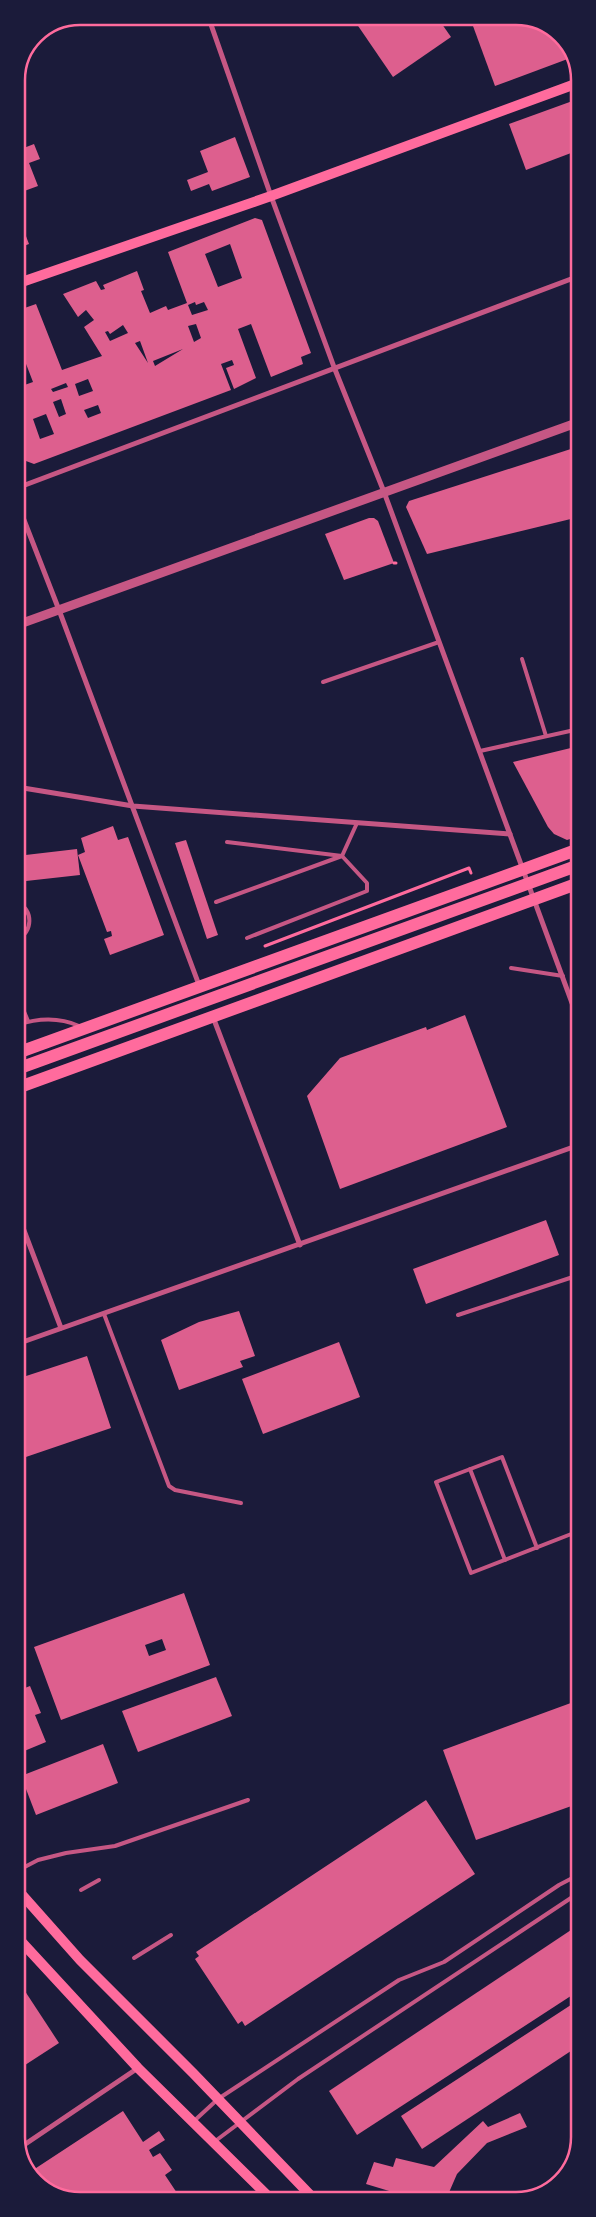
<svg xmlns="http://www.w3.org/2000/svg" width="596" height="2217" viewBox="0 0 596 2217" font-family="Literata,serif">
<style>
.building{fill:#dd5f8e;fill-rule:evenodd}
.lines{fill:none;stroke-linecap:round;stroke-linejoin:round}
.path{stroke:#ff6b9d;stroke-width:3}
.service{stroke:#c65784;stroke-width:4}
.minor{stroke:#c65784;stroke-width:5}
.tertiary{stroke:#c65784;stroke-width:9}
.secondary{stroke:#ff6b9d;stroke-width:10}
.primary{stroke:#ff6b9d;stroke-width:12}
.rim{fill:none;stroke:#ff6b9d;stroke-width:2.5}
</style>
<rect width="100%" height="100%" fill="#1b1b3a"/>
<g class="building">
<path d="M 352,17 L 437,17 L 451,37 L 393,77 Z"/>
<path d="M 499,17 L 524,17 L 558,32 L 573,57 L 495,86 L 473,26 Z"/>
<path d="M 578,99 L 579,150 L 526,170 L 509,124 Z"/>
<path d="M 235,137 L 250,177 L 212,191 L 209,184 L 191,191 L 187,180 L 208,172 L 200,151 Z"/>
<path d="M 34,144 L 40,159 L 29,163 L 38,186 L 16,194 L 16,151 Z"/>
<path d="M 19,218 L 29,244 L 16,249 L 16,219 Z"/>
<path d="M 255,218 L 262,220 L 311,353 L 301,357 L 303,364 L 271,377 L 251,324 L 238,329 L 256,378 L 234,389 L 226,368 L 234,365 L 232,360 L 221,364 L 231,390 L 34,464 L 26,461 L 16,435 L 16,388 L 33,382 L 18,343 L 16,344 L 16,311 L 36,304 L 62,370 L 102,356 L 84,327 L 94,320 L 86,310 L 78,317 L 63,294 L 96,281 L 101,290 L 105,289 L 103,285 L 137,271 L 144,290 L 141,291 L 150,313 L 166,306 L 168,310 L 187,303 L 168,252 ZM 230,244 L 242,278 L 218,287 L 205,254 ZM 195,302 L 196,305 L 204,302 L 208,310 L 192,315 L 188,305 ZM 196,324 L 201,338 L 194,342 L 188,326 ZM 123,325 L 128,333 L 110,341 L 105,332 L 108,331 L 110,334 ZM 140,341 L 148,363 L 135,343 ZM 183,349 L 155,366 L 153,361 ZM 88,379 L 93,391 L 79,396 L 75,384 ZM 66,383 L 68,387 L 53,392 L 51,389 ZM 61,399 L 66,414 L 59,417 L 53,402 ZM 98,405 L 101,413 L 88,418 L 84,410 ZM 46,414 L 54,434 L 40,439 L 33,419 Z"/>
<path d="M 577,447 L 579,517 L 427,554 L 406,507 L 409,501 Z"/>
<path d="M 369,518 L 374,518 L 378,521 L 394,563 L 344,580 L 325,534 Z"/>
<path d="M 579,746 L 579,836 L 567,840 L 554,834 L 548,827 L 513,762 Z"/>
<path d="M 113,826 L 118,840 L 128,837 L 164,935 L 110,955 L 104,939 L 112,936 L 111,931 L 107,932 L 78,855 L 85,852 L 81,838 Z"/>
<path d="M 186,840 L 218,935 L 207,939 L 175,843 Z"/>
<path d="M 77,849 L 80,875 L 17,882 L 17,856 Z"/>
<path d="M 465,1015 L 507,1127 L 340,1189 L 307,1096 L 340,1058 L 426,1027 L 427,1030 Z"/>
<path d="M 546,1220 L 559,1255 L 426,1304 L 413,1269 Z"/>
<path d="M 239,1311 L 255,1356 L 240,1361 L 243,1367 L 179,1390 L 161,1340 L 199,1322 Z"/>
<path d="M 339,1342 L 360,1397 L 263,1434 L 242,1379 Z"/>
<path d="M 87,1356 L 111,1428 L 20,1459 L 17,1458 L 17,1379 Z"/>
<path d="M 184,1593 L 210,1665 L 61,1720 L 34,1647 ZM 162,1639 L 166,1650 L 149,1656 L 145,1645 Z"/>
<path d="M 216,1677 L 232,1716 L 138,1752 L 122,1711 Z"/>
<path d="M 30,1686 L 41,1713 L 35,1715 L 46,1742 L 17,1754 L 17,1691 Z"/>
<path d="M 579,1700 L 580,1803 L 476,1840 L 443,1750 Z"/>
<path d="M 103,1744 L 118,1783 L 36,1815 L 21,1776 Z"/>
<path d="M 426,1800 L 475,1874 L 245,2026 L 242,2021 L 238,2024 L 195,1959 L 199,1956 L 196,1952 Z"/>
<path d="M 580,1924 L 580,1990 L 357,2135 L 329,2091 Z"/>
<path d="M 17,1979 L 59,2043 L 22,2067 L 17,2060 Z"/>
<path d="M 580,1999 L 580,2045 L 422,2149 L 401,2116 Z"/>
<path d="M 123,2111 L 143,2142 L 159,2131 L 165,2140 L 149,2150 L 153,2157 L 160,2153 L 172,2170 L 165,2175 L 181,2199 L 188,2194 L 192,2200 L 75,2201 L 38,2185 L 30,2172 Z"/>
<path d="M 520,2113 L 527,2127 L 487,2143 L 457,2174 L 447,2197 L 431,2193 L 428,2200 L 419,2200 L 366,2184 L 374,2162 L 393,2167 L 396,2158 L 434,2167 L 483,2121 L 488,2127 Z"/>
</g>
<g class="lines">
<g class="path">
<path d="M 394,563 L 396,563"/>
<path d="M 265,946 L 469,868 L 471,873"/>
</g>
<g class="service">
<path d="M 575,648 L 579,666"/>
<path d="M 522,659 L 546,736"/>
<path d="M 323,682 L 439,642"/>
<path d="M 480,751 L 579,729"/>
<path d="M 227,842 L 342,856 L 367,883 L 367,891 L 247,938"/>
<path d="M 17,902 C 34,911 33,931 17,940"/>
<path d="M 216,902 L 342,856 L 357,823"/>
<path d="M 511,968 L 563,976"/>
<path d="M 17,995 L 28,1021"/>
<path d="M 17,1025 C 38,1018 59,1017 79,1026"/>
<path d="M 104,1314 L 169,1486 L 175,1490 L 241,1503"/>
<path d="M 458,1315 L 579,1275"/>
<path d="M 470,1469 L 505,1560"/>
<path d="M 537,1548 L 502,1457 L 436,1482 L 471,1573 L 579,1531"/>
<path d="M 17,1871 L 38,1860 L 66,1853 L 115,1846 L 248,1800"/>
<path d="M 81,1890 L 99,1880"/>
<path d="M 134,1958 L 171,1935"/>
<path d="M 194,2121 L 218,2099 L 399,1980 L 444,1962 L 559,1885 L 580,1874"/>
<path d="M 214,2142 L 298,2079 L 580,1892"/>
</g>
<g class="minor">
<path d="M 208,16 L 271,196 L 334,367 L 384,492 L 579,1022"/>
<path d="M 17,488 L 579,276"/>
<path d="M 17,502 L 59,610 L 199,985"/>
<path d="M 17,787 L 133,806 L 510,834"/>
<path d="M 213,1017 L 300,1245"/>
<path d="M 17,1212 L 61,1328"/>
<path d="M 17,1344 L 579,1145"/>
<path d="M 18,2149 L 138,2068"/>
</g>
<path class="tertiary" d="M 17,625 L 579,422"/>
<g class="secondary">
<path d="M 16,284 L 271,196 L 578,83"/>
<path d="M 17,1889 L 80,1960 L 193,2073 L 315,2200"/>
<path d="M 17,1937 L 138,2068 L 272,2200"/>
</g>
<g class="primary">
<path d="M 17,1053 L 579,849"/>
<path d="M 17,1069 L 579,865"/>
<path d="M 17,1088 L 579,883"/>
</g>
</g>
<path d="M0 0H596V2217H0ZM80 25H516A55 55 0 0 1 571 80V2137A55 55 0 0 1 516 2192H80A55 55 0 0 1 25 2137V80A55 55 0 0 1 80 25Z" fill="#1b1b3a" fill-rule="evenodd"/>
<path class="rim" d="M80 25H516A55 55 0 0 1 571 80V2137A55 55 0 0 1 516 2192H80A55 55 0 0 1 25 2137V80A55 55 0 0 1 80 25Z"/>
</svg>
